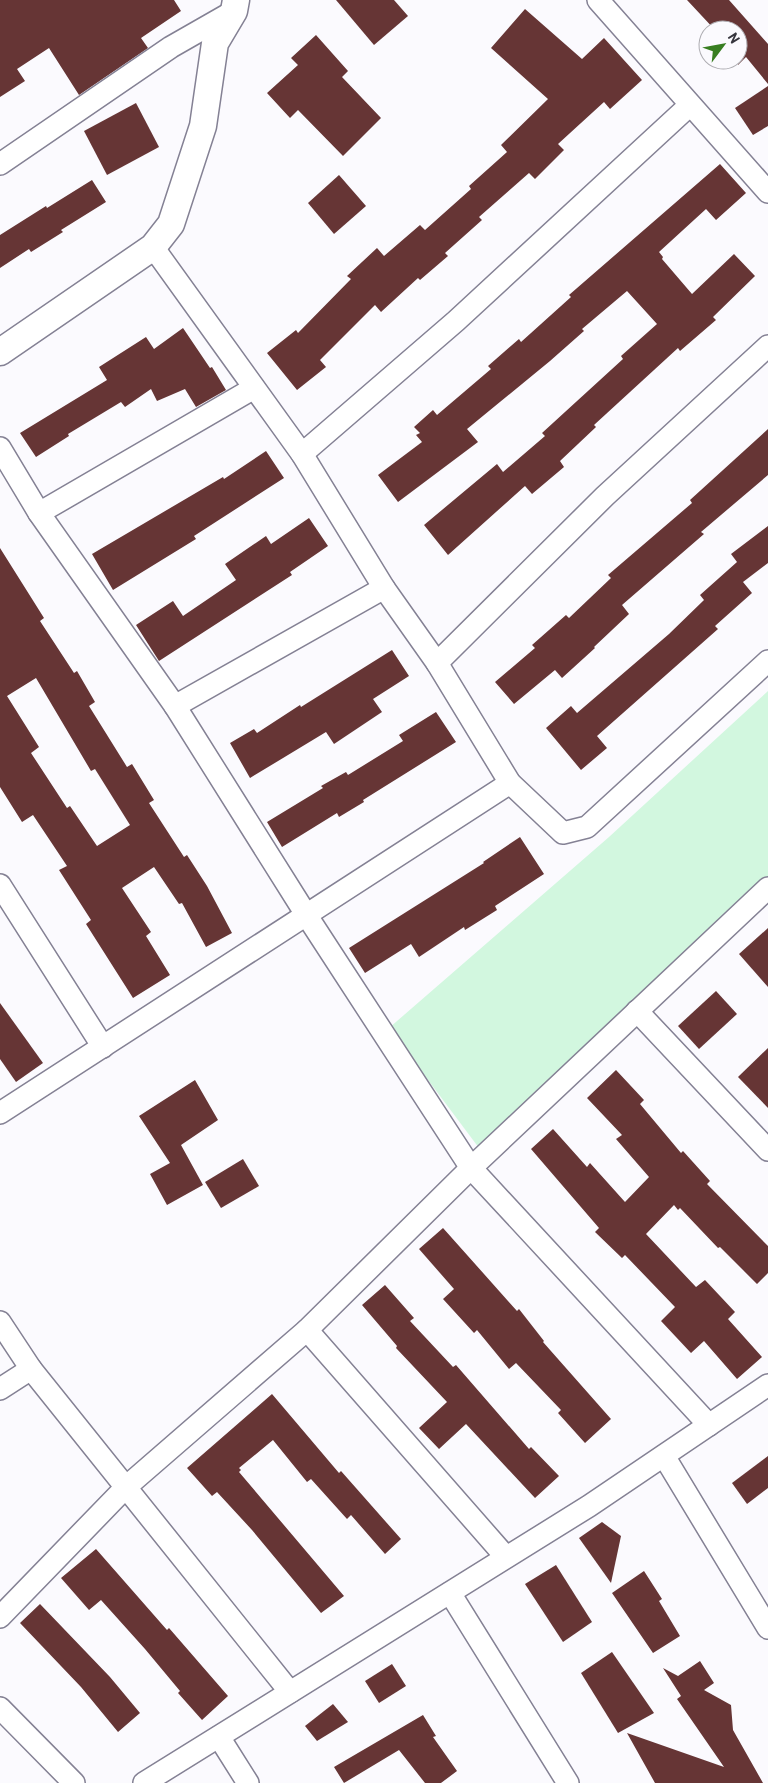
<svg xmlns="http://www.w3.org/2000/svg" width="768" height="1783" viewBox="0 0 768 1783" font-family="Barlow,sans-serif">
<style>
.green{fill:#d2f7df}
.building{fill:#663535;fill-rule:evenodd}
.lines{fill:none;stroke-linecap:round;stroke-linejoin:round}
.minor-casing{stroke:#848194;stroke-width:24}
.tertiary-casing{stroke:#848194;stroke-width:29}
.minor{stroke:#fff;stroke-width:21}
.tertiary{stroke:#fff;stroke-width:26}
</style>
<rect width="100%" height="100%" fill="#fbfafe"/>
<path class="green" d="M 768,691 L 768,899 L 488,1160 L 389,1028 L 609,837 Z"/>
<g class="building">
<path d="M 0,0 L 174,0 L 181,11 L 141,38 L 148,48 L 79,95 L 49,48 L 17,69 L 25,81 L 0,97 Z"/>
<path d="M 336,0 L 394,0 L 408,16 L 374,45 Z"/>
<path d="M 687,0 L 729,0 L 768,44 L 768,84 L 746,57 L 738,65 L 738,30 L 715,30 Z"/>
<path d="M 525,9 L 582,59 L 604,38 L 642,80 L 610,109 L 604,102 L 558,144 L 564,150 L 535,179 L 529,173 L 479,217 L 482,220 L 445,253 L 448,256 L 420,280 L 418,278 L 381,312 L 375,305 L 320,360 L 326,367 L 297,390 L 267,353 L 296,330 L 298,333 L 351,279 L 347,276 L 377,248 L 384,256 L 420,225 L 425,230 L 471,189 L 469,186 L 507,152 L 501,145 L 548,99 L 491,48 Z"/>
<path d="M 316,35 L 348,71 L 342,77 L 381,118 L 343,156 L 298,110 L 290,118 L 267,93 L 298,65 L 291,58 Z"/>
<path d="M 768,86 L 768,126 L 753,135 L 735,108 Z"/>
<path d="M 136,103 L 159,147 L 107,175 L 84,131 Z"/>
<path d="M 720,164 L 746,193 L 716,220 L 706,209 L 659,252 L 663,257 L 662,259 L 692,294 L 734,254 L 755,276 L 713,317 L 716,320 L 680,351 L 678,348 L 594,425 L 596,427 L 560,461 L 564,467 L 532,494 L 525,486 L 448,555 L 424,525 L 497,464 L 503,472 L 545,436 L 542,433 L 623,359 L 621,356 L 657,324 L 627,291 L 582,329 L 584,331 L 550,361 L 467,429 L 478,442 L 398,502 L 378,475 L 422,442 L 416,435 L 420,433 L 414,427 L 433,410 L 437,415 L 491,369 L 488,366 L 519,339 L 521,342 L 571,297 L 569,295 Z"/>
<path d="M 339,175 L 366,206 L 334,234 L 308,203 Z"/>
<path d="M 92,180 L 106,202 L 61,230 L 63,232 L 31,252 L 29,249 L 0,268 L 0,235 L 46,206 L 47,208 Z"/>
<path d="M 183,328 L 210,368 L 212,367 L 226,390 L 196,407 L 185,389 L 157,401 L 151,389 L 125,407 L 121,402 L 68,434 L 69,436 L 36,457 L 20,433 L 107,380 L 99,367 L 146,337 L 154,349 Z"/>
<path d="M 768,429 L 768,475 L 701,532 L 704,534 L 622,605 L 629,614 L 594,647 L 595,648 L 562,678 L 555,670 L 514,704 L 495,682 L 535,648 L 532,645 L 566,615 L 569,618 L 611,578 L 608,575 L 692,503 L 690,500 Z"/>
<path d="M 266,451 L 284,478 L 194,536 L 196,539 L 113,590 L 92,554 L 223,477 L 224,479 Z"/>
<path d="M 309,518 L 328,546 L 290,572 L 292,575 L 159,661 L 136,625 L 173,601 L 183,616 L 236,580 L 225,564 L 266,536 L 271,544 Z"/>
<path d="M 768,526 L 768,563 L 743,582 L 752,593 L 715,626 L 718,629 L 597,736 L 607,748 L 581,770 L 546,728 L 571,706 L 577,713 L 669,634 L 704,600 L 700,595 L 737,562 L 731,554 Z"/>
<path d="M 0,548 L 44,618 L 40,621 L 74,673 L 77,671 L 95,702 L 89,706 L 127,767 L 132,764 L 154,800 L 149,803 L 184,857 L 187,855 L 207,886 L 232,933 L 206,947 L 182,903 L 179,904 L 154,867 L 122,888 L 151,932 L 146,936 L 170,975 L 133,998 L 86,924 L 91,920 L 59,870 L 67,866 L 33,815 L 22,822 L 0,787 ZM 36,678 L 91,771 L 95,769 L 130,825 L 97,846 L 70,806 L 67,808 L 31,753 L 39,747 L 7,696 Z"/>
<path d="M 392,650 L 409,676 L 373,699 L 382,712 L 334,744 L 326,732 L 250,778 L 230,743 L 254,729 L 257,733 L 300,705 L 301,707 Z"/>
<path d="M 436,712 L 456,742 L 363,800 L 364,802 L 339,817 L 337,813 L 282,847 L 267,822 L 323,788 L 321,786 L 346,772 L 348,775 L 403,741 L 399,735 Z"/>
<path d="M 520,837 L 544,874 L 495,906 L 497,910 L 465,930 L 464,927 L 419,957 L 411,944 L 365,973 L 349,948 L 484,863 L 483,862 Z"/>
<path d="M 768,928 L 768,987 L 739,954 Z"/>
<path d="M 716,991 L 737,1014 L 699,1049 L 678,1026 Z"/>
<path d="M 0,1003 L 43,1063 L 16,1082 L 0,1059 Z"/>
<path d="M 768,1048 L 768,1108 L 738,1077 Z"/>
<path d="M 616,1070 L 644,1100 L 640,1104 L 681,1153 L 683,1151 L 710,1181 L 707,1184 L 768,1246 L 768,1273 L 757,1284 L 720,1247 L 718,1248 L 680,1208 L 678,1210 L 674,1205 L 646,1234 L 696,1287 L 705,1280 L 735,1312 L 728,1319 L 762,1357 L 737,1379 L 704,1341 L 691,1353 L 661,1321 L 675,1307 L 625,1255 L 622,1258 L 595,1232 L 599,1228 L 531,1149 L 553,1129 L 587,1167 L 590,1163 L 625,1202 L 649,1177 L 616,1139 L 622,1135 L 587,1098 Z"/>
<path d="M 195,1080 L 218,1120 L 181,1145 L 203,1185 L 167,1205 L 150,1174 L 170,1163 L 139,1116 Z"/>
<path d="M 243,1159 L 259,1186 L 221,1208 L 205,1182 Z"/>
<path d="M 443,1228 L 517,1311 L 519,1309 L 544,1341 L 543,1342 L 611,1419 L 585,1443 L 558,1413 L 561,1410 L 516,1363 L 509,1369 L 477,1330 L 474,1333 L 443,1299 L 454,1289 L 419,1249 Z"/>
<path d="M 385,1285 L 414,1318 L 410,1321 L 453,1367 L 456,1365 L 529,1449 L 531,1447 L 559,1476 L 535,1498 L 466,1424 L 439,1449 L 419,1428 L 447,1402 L 396,1348 L 397,1346 L 362,1305 Z"/>
<path d="M 272,1394 L 339,1473 L 341,1471 L 401,1539 L 385,1554 L 351,1515 L 347,1519 L 311,1479 L 307,1482 L 273,1440 L 239,1468 L 241,1470 L 239,1472 L 344,1596 L 321,1613 L 252,1530 L 217,1492 L 212,1496 L 187,1468 Z"/>
<path d="M 768,1456 L 768,1488 L 747,1504 L 732,1483 Z"/>
<path d="M 602,1522 L 621,1536 L 611,1583 L 579,1538 Z"/>
<path d="M 96,1549 L 167,1630 L 169,1628 L 228,1696 L 202,1720 L 178,1693 L 180,1691 L 145,1649 L 101,1600 L 89,1610 L 61,1578 Z"/>
<path d="M 556,1565 L 592,1622 L 563,1642 L 525,1584 Z"/>
<path d="M 644,1571 L 662,1599 L 659,1601 L 680,1636 L 653,1653 L 612,1593 Z"/>
<path d="M 40,1604 L 110,1677 L 140,1713 L 118,1732 L 81,1687 L 20,1623 Z"/>
<path d="M 612,1652 L 654,1713 L 618,1733 L 581,1673 Z"/>
<path d="M 700,1661 L 714,1683 L 704,1690 L 731,1705 L 733,1730 L 763,1783 L 655,1783 L 627,1733 L 724,1767 L 677,1699 L 681,1696 L 663,1668 L 678,1676 Z"/>
<path d="M 392,1664 L 406,1686 L 379,1703 L 365,1681 Z"/>
<path d="M 333,1704 L 348,1722 L 317,1741 L 305,1726 Z"/>
<path d="M 423,1715 L 436,1736 L 433,1737 L 457,1771 L 441,1783 L 425,1783 L 399,1750 L 344,1783 L 334,1767 Z"/>
</g>
<g class="lines">
<g class="minor-casing">
<g id="minor">
<path d="M 598,0 L 768,192"/>
<path d="M 0,164 L 171,47 L 234,11"/>
<path d="M 153,247 L 302,454 L 384,588 L 437,663 L 510,783 L 563,833 L 587,827 L 768,661"/>
<path d="M 0,448 L 39,513 L 175,706 L 307,916 L 471,1168 L 709,1425"/>
<path d="M 302,454 L 456,321 L 690,105"/>
<path d="M 39,513 L 254,388"/>
<path d="M 437,663 L 605,496 L 768,346"/>
<path d="M 175,706 L 384,588"/>
<path d="M 0,885 L 103,1047"/>
<path d="M 637,1011 L 768,1150"/>
<path d="M 0,1113 L 510,783"/>
<path d="M 0,1322 L 31,1369 L 290,1692"/>
<path d="M 307,1330 L 506,1557"/>
<path d="M 0,1389 L 31,1369"/>
<path d="M 664,1456 L 768,1628"/>
<path d="M 450,1593 L 568,1783"/>
<path d="M 0,1617 L 126,1487 L 307,1330 L 471,1168 L 768,888"/>
<path d="M 0,1708 L 74,1783"/>
<path d="M 219,1737 L 248,1783"/>
<path d="M 144,1783 L 589,1506 L 768,1385"/>
</g>
</g>
<g class="tertiary-casing">
<path id="tertiary" d="M 0,352 L 153,247 L 171,224 L 203,126 L 215,43 L 234,11 L 236,0"/>
</g>
<use href="#minor" class="minor"/>
<use href="#tertiary" class="tertiary"/>
</g>
<g transform="translate(723 45) rotate(58)"><circle r="24" fill="#fbfafe" stroke="#adacb1"/>
<path d="M0-4L9 19L0 12L-9 19Z" fill="#387e21"/>
<text y="-8" font-size="14" font-weight="bold" text-anchor="middle" fill="#37363e">N</text>
</g>
</svg>
